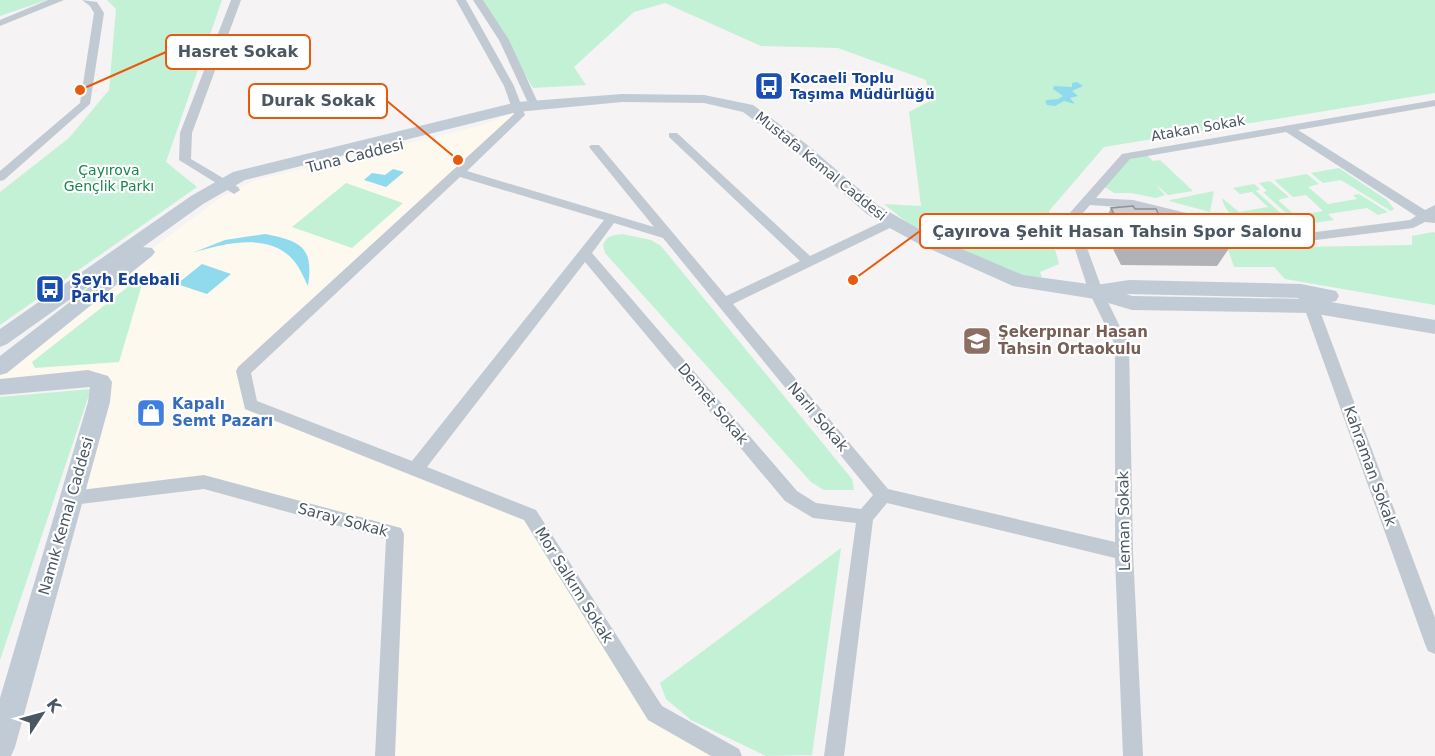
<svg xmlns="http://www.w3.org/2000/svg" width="1435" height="756" viewBox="0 0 1435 756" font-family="'DejaVu Sans',sans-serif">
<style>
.commercial{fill:#fdf9ef}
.green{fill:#c3f1d5}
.water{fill:#90daee}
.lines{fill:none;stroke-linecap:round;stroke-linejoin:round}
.street{fill:#c1cad2;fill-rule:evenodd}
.secondary{fill:#c1cbd6;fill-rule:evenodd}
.wall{fill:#b0b2b7}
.building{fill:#cdcfd5;stroke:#909195;stroke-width:1.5}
.labels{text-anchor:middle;stroke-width:4.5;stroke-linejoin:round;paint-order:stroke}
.far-transit-label{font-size:14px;font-weight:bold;fill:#164399;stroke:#fff;text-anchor:start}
.far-street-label{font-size:14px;fill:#4a5661;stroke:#fff}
.far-park-label{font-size:14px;fill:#17864f;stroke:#fff}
.street-label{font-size:15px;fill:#4a5661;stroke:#fff}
.transit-label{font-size:15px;font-weight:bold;fill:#164399;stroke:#fff;text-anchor:start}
.education-label{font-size:15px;font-weight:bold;fill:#785e54;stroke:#fff;text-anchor:start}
.shop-label{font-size:15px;font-weight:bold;fill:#366cbe;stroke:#fff;text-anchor:start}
.leader{fill:none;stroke:#e8590c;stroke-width:2}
.callout-dot{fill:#e8590c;stroke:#fff;stroke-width:2}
.callout{fill:#fff;stroke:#e8590c;stroke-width:2}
.callout-label{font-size:16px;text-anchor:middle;font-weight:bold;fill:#4a5661}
</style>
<rect width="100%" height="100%" fill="#f5f3f3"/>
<path class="commercial" d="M 515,112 L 523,114 L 244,370 L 252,404 L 529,515 L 652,713 L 731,756 L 385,756 L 395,534 L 204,482 L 72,501 L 100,382 L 0,388 L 0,366 L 107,282 L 220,198 L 255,180 L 480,126 Z"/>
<g class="green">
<path d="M 0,0 L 47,0 L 0,16 Z"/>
<path d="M 107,0 L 222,0 L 166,162 L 197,187 L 0,325 L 0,192 L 69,138 L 109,90 L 116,9 Z"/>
<path d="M 480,0 L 1435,0 L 1435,93 L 1104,147 L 1049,211 L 1051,234 L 1059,264 L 1040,272 L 1042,277 L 1021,277 L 919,232 L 884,204 L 921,206 L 909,112 L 930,101 L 926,80 L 838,48 L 761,46 L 665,3 L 634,12 L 574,67 L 586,85 L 533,88 Z"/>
<path d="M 1146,154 L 1153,161 L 1160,160 L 1193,191 L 1168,195 L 1155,184 L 1165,195 L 1156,198 L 1131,193 L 1114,193 L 1103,186 L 1124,160 Z"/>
<path d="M 1339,168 L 1387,200 L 1394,209 L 1391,211 L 1341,180 L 1323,183 L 1311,173 Z"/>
<path d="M 1307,174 L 1319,184 L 1308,187 L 1328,204 L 1357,199 L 1353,195 L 1359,194 L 1388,212 L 1378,215 L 1367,208 L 1328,214 L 1334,220 L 1299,225 L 1263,192 L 1267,191 L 1259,183 L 1270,181 L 1289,197 L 1278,200 L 1296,216 L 1323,211 L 1306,195 L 1293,197 L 1274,180 Z"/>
<path d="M 346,183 L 403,203 L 352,248 L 292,227 Z"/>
<path d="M 1254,184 L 1260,189 L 1256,191 L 1294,225 C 1270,229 1228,229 1222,198 L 1239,212 L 1268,207 L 1252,192 L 1240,194 L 1233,188 Z"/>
<path d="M 1214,191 L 1210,212 L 1169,201 L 1170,200 Z"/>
<path d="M 1433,232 L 1435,233 L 1435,305 L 1285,279 L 1274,267 L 1234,267 L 1223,235 L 1296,247 L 1412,245 L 1412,236 Z"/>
<path d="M 622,234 L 651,240 L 661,246 L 852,479 L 854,490 L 824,490 L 811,482 L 605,253 L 603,245 C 606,236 613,235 622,234 Z"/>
<path d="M 138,279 L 143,281 L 119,362 L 35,368 L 32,362 Z"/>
<path d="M 91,389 L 0,660 L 0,397 Z"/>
<path d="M 841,548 L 812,755 L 766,756 L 691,720 L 666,699 L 660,683 Z"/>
</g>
<g class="water">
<path d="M 1077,82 L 1083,86 L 1072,91 L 1078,96 L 1070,98 L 1075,104 L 1064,101 L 1055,106 L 1047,105 L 1045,101 L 1047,100 L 1058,99 L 1063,96 L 1053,89 L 1054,86 L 1072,87 L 1072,83 Z"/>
<path d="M 393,169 L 404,172 L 386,187 L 364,180 L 372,173 L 385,175 Z"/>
<path d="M 265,234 C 301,241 314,247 308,286 C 304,278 300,268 294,261 C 270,231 223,244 192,253 L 225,240 Z"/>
<path d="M 202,264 L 231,274 L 207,294 L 177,284 Z"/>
</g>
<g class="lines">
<g class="street">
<path d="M 48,0 L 64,0 L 0,26 L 0,20 Z"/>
<path d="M 82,0 L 97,2 L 104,13 L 90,104 L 4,180 L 0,181 L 0,171 L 80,103 L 94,13 L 90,6 Z"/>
<path d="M 231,0 L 241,0 L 192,133 L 191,159 L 238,187 L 240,190 L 234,194 L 179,160 L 180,133 Z"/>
<path d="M 456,0 L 466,0 L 514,86 L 525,115 L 467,171 L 654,227 L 589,147 L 591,145 L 599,145 L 726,296 L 800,261 L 669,137 L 669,133 L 677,133 L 810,256 L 888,219 L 896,219 L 898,222 L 896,225 L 733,304 L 888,489 L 1115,542 L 1115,345 L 1089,292 L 1065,219 L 1067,216 L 1122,154 L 1435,100 L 1435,106 L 1298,130 L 1425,210 L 1435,205 L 1435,223 L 1425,222 L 1413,228 L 1300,242 L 1240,234 L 1133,208 L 1090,205 L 1077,220 L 1103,292 L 1129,345 L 1133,552 L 1143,756 L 1123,756 L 1115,558 L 887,503 L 873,520 L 844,756 L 824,756 L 856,523 L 813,518 L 785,501 L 585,262 L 427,467 L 536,510 L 662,706 L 739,749 L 742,756 L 711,756 L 648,720 L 524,520 L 245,409 L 236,371 L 238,367 L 514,114 L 504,86 ZM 1286,132 L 1416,216 L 1410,220 L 1300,234 L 1240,226 L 1133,200 L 1096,198 L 1130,159 ZM 460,177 L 604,220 L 412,461 L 257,401 L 251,373 ZM 614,223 L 663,238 L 873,495 L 861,509 L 816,503 L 797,491 L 592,253 Z"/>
<path d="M 473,0 L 483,0 L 509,40 L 539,105 L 538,107 L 530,107 L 529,105 L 499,40 Z"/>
<path d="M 1304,291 L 1309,293 L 1318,306 L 1435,618 L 1435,654 L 1428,651 L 1425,644 L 1304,307 L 1297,296 Z"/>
<path d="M 204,475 L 401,528 L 404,534 L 395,756 L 375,756 L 386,539 L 204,489 L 72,505 L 66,503 L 64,498 L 66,493 L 72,491 Z"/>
</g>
<g class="secondary">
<path d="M 622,94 L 704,95 L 753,105 L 805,143 L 879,206 L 931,236 L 1023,275 L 1096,285 L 1129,280 L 1301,284 L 1336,291 L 1339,296 L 1336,301 L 1331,302 L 1435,320 L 1435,334 L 1311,313 L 1132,310 L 1095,299 L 1013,286 L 919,244 L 886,226 L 867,214 L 793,149 L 743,112 L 704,103 L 622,102 L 517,112 L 245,180 L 203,204 L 143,247 L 152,248 L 155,252 L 152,256 L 7,373 L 0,375 L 0,356 L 110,271 L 7,344 L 0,347 L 0,329 L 191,196 L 233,172 L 517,102 ZM 1126,294 L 1301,298 L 1308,299 L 1132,296 Z"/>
<path d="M 88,370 L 108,376 L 112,382 L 110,402 L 15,747 L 11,756 L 0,756 L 0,698 L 88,402 L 90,387 L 0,395 L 0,379 Z"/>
</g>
</g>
<path class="wall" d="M 1111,208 L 1135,209 L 1215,231 L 1230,247 L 1217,266 L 1121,265 L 1102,227 Z"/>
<path class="building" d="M 1133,206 L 1135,209 L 1156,209 L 1159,215 L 1180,215 L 1216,226 L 1215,231 L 1226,231 L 1230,247 L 1131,247 L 1111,208 Z"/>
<defs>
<g id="bus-square" transform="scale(1.5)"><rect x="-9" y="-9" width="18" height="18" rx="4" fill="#1a4fb4" stroke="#fff"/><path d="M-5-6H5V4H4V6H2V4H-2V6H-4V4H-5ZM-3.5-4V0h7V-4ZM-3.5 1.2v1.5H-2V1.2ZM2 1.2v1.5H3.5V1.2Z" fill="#fff"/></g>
<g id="school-square" transform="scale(1.5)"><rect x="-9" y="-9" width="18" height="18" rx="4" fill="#8d6e63" stroke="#fff"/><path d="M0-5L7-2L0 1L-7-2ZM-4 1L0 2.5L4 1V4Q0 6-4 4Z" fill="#fff"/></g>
<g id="shop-square" transform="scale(1.5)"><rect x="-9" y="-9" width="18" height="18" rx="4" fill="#3f7fe0" stroke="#fff"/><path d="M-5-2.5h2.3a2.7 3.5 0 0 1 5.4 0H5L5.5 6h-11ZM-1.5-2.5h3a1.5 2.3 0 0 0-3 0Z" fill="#fff"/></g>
</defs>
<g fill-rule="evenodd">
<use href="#bus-square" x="769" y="86"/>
<use href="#bus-square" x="50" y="289"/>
<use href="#school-square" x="977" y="341"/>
<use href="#shop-square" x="151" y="413"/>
</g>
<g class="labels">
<g class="far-transit-label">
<text x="790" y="83">Kocaeli Toplu<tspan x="790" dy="16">Taşıma Müdürlüğü</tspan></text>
</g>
<g class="far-street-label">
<text transform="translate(1198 128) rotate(-10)" y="5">Atakan Sokak</text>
<text transform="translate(821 166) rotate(39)" y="5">Mustafa Kemal Caddesi</text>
</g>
<g class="far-park-label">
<text x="109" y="175">Çayırova<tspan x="109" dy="16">Gençlik Parkı</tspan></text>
</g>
<g class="street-label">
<text transform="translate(355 156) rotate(-14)" y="5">Tuna Caddesi</text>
<text transform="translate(713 404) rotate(50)" y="5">Demet Sokak</text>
<text transform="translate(818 417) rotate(50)" y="5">Narlı Sokak</text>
<text transform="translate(1370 466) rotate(70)" y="5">Kahraman Sokak</text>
<text transform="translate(66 516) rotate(-74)" y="5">Namık Kemal Caddesi</text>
<text transform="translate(343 520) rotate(15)" y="5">Saray Sokak</text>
<text transform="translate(1124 521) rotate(-91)" y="5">Leman Sokak</text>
<text transform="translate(574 585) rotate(58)" y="5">Mor Salkım Sokak</text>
</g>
<g class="transit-label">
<text x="71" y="285">Şeyh Edebali<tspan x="71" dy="17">Parkı</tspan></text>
</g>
<g class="education-label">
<text x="998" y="337">Şekerpınar Hasan<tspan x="998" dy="17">Tahsin Ortaokulu</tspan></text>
</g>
<g class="shop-label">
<text x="172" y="409">Kapalı<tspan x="172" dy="17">Semt Pazarı</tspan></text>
</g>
</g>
<path class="leader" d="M80 90L166 52M458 160L387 101M853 280L920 231"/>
<g class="callout-dot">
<circle cx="80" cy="90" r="6"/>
<circle cx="458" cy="160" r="6"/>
<circle cx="853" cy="280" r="6"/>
</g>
<g class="callout">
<rect x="166" y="35" width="144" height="34" rx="6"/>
<rect x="249" y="84" width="138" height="34" rx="6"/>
<rect x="920" y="214" width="394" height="34" rx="6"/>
</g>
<g class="callout-label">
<text x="238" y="57">Hasret Sokak</text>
<text x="318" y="106">Durak Sokak</text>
<text x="1117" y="237">Çayırova Şehit Hasan Tahsin Spor Salonu</text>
</g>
<g transform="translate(42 714) rotate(54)" stroke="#ffffff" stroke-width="4.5" paint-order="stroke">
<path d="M0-4.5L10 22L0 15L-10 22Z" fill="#4a5661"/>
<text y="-9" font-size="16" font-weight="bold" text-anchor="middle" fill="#4a5661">K</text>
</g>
</svg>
